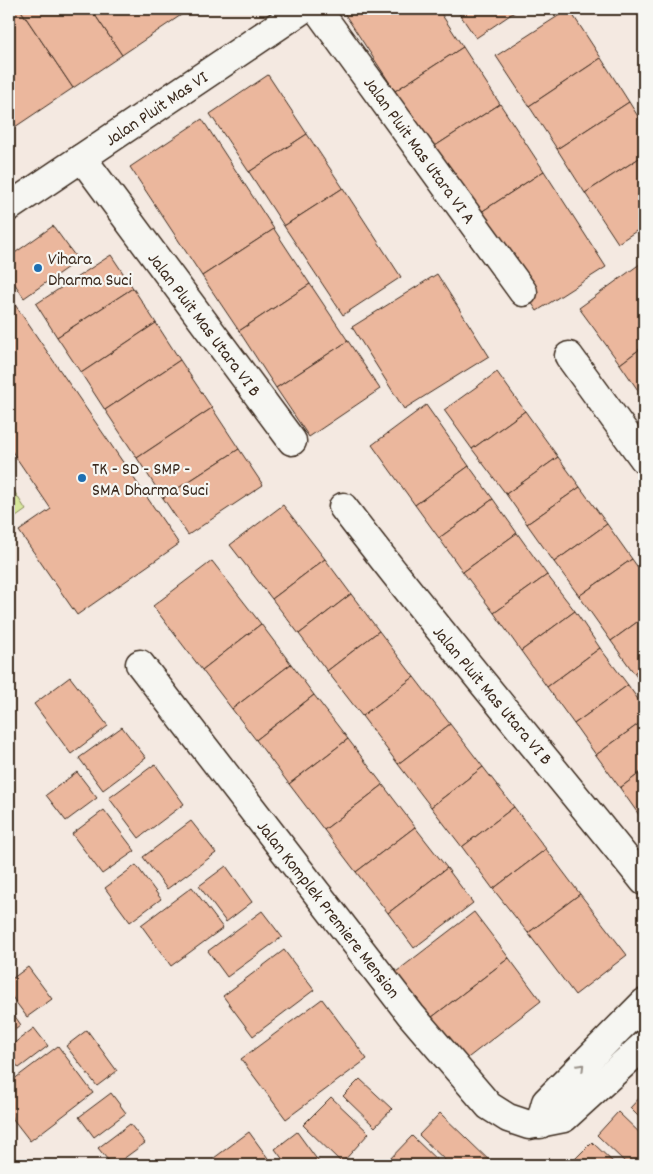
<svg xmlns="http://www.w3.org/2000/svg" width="653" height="1174" viewBox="0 0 653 1174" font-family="Dekko,sans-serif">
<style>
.green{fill:#d6e79b;stroke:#88885c}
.building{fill:#ebb79d;stroke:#3b2a1e}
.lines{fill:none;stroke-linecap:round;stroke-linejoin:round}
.minor-casing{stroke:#3b2a1e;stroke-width:31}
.minor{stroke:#f6f6f2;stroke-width:28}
.oneway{stroke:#989088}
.poi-dot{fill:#1f6fb2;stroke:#f6f6f2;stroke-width:2}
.labels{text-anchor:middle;stroke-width:4.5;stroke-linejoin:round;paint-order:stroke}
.street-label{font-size:18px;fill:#3b2a1e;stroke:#f6f6f2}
.poi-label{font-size:18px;fill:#3b2a1e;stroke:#f6f6f2;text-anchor:start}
</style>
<rect width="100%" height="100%" fill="#f4e9e1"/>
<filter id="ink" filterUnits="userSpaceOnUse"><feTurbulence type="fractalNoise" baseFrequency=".02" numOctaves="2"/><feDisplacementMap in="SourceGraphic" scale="10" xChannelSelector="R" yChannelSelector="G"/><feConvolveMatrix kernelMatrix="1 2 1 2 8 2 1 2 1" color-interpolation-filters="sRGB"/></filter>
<g filter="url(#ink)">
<path class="green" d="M 9,483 L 26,510 L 9,522 Z"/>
<g class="building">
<path d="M 9,9 L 20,9 L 73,88 L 9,131 Z"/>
<path d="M 20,9 L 91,9 L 122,55 L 73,88 Z"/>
<path d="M 91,9 L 190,9 L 122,55 Z"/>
<path d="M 351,9 L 438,9 L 463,47 L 395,91 L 344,13 Z"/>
<path d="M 456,9 L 519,9 L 476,38 Z"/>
<path d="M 569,9 L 601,58 L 529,106 L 496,56 Z"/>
<path d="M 463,47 L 500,104 L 432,148 L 395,91 Z"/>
<path d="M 601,58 L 629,102 L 557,149 L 529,106 Z"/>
<path d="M 268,75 L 307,134 L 249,172 L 210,114 Z"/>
<path d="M 629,102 L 644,126 L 644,155 L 585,193 L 557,149 Z"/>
<path d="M 500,104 L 544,171 L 475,216 L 432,148 Z"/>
<path d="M 202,119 L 274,229 L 202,276 L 130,167 Z"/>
<path d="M 307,134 L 343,188 L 284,226 L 249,172 Z"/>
<path d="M 644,155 L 644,226 L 618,243 L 585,193 Z"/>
<path d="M 544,171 L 606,267 L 537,311 L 475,216 Z"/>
<path d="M 343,188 L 401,277 L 343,315 L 284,226 Z"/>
<path d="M 53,226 L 78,260 L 24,298 L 9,275 L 9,257 Z"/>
<path d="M 274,229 L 310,284 L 239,331 L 202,276 Z"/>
<path d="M 111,255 L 133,288 L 57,337 L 36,304 Z"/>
<path d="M 644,261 L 644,346 L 620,364 L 579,308 Z"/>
<path d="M 437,274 L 489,356 L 404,409 L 352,327 Z"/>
<path d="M 310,284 L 348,341 L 276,388 L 239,331 Z"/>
<path d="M 133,288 L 156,323 L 81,373 L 57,337 Z"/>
<path d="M 9,296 L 179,544 L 77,615 L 19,531 L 51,509 L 9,447 Z"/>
<path d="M 156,323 L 180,360 L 105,410 L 81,373 Z"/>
<path d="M 348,341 L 380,389 L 309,437 L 276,388 Z"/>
<path d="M 644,346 L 644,399 L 620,364 Z"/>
<path d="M 180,360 L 212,408 L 137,458 L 105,410 Z"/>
<path d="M 497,372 L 525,411 L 472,449 L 444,410 Z"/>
<path d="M 426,405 L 469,466 L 415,505 L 372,445 Z"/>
<path d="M 212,408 L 239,449 L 163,498 L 137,458 Z"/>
<path d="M 525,411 L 558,457 L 506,494 L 472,449 Z"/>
<path d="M 239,449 L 263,485 L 188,535 L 163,498 Z"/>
<path d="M 558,457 L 580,487 L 527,524 L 506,494 Z"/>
<path d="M 469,466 L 493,499 L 439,538 L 415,505 Z"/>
<path d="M 580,487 L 607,524 L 554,562 L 527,524 Z"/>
<path d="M 493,499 L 517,533 L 463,572 L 439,538 Z"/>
<path d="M 283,505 L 325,559 L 272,599 L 230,545 Z"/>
<path d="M 607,524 L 632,559 L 579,596 L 554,562 Z"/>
<path d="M 517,533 L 547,575 L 494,613 L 463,572 Z"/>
<path d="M 325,559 L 351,594 L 299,634 L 272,599 Z"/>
<path d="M 632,559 L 644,576 L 644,617 L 611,641 L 579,596 Z"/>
<path d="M 212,561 L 261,624 L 202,670 L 153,606 Z"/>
<path d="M 547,575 L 575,611 L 521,651 L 494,613 Z"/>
<path d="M 351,594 L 379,631 L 327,671 L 299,634 Z"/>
<path d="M 575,611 L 600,648 L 547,687 L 521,651 Z"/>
<path d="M 644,617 L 644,666 L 634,673 L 611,641 Z"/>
<path d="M 261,624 L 291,664 L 232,709 L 202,670 Z"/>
<path d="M 379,631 L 414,677 L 362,716 L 327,671 Z"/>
<path d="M 600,648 L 628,685 L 574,724 L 547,687 Z"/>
<path d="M 291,664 L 314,695 L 256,740 L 232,709 Z"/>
<path d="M 644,666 L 644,687 L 634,673 Z"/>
<path d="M 70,677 L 108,726 L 71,754 L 34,704 Z"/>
<path d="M 414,677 L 450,724 L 398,764 L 362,716 Z"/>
<path d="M 628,685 L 644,708 L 644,720 L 596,755 L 574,724 Z"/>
<path d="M 314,695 L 348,739 L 289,784 L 256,740 Z"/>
<path d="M 644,720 L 644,770 L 620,788 L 596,755 Z"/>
<path d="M 450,724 L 483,767 L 431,807 L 398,764 Z"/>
<path d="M 122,727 L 146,758 L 103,790 L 79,758 Z"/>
<path d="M 348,739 L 383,785 L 324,830 L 289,784 Z"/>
<path d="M 155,764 L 184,804 L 139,838 L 109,798 Z"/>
<path d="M 483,767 L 514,807 L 462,847 L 431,807 Z"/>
<path d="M 644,770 L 644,822 L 620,788 Z"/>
<path d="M 77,772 L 97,798 L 66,821 L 46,795 Z"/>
<path d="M 383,785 L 415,827 L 356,872 L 324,830 Z"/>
<path d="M 514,807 L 546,849 L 493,889 L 462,847 Z"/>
<path d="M 104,810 L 135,851 L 102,874 L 72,834 Z"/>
<path d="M 191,821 L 216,853 L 167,889 L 143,857 Z"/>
<path d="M 415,827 L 447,868 L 388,913 L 356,872 Z"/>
<path d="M 546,849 L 580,894 L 528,933 L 493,889 Z"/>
<path d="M 136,865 L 161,899 L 130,922 L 105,888 Z"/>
<path d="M 226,866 L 252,902 L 226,922 L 199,886 Z"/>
<path d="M 447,868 L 473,903 L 414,948 L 388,913 Z"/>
<path d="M 192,887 L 223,928 L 171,966 L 141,925 Z"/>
<path d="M 580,894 L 627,955 L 575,995 L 528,933 Z"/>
<path d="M 262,911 L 282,937 L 227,977 L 208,951 Z"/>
<path d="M 474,912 L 509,958 L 427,1021 L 392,975 Z"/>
<path d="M 284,950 L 314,990 L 253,1036 L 223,996 Z"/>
<path d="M 509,958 L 541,1001 L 460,1064 L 427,1021 Z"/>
<path d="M 28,967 L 52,999 L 27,1017 L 9,993 L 9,981 Z"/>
<path d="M 322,999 L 367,1059 L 286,1119 L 241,1059 Z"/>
<path d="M 9,1008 L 21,1025 L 9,1035 Z"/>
<path d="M 34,1028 L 48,1046 L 19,1068 L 9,1055 L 9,1047 Z"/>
<path d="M 87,1030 L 117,1071 L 97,1086 L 66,1046 Z"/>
<path d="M 58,1046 L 93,1093 L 30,1141 L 9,1114 L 9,1083 Z"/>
<path d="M 360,1079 L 392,1109 L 375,1127 L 343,1096 Z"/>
<path d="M 111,1093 L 126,1113 L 94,1137 L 79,1117 Z"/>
<path d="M 644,1093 L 644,1122 L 630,1108 Z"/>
<path d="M 331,1097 L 369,1133 L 342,1163 L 303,1125 Z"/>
<path d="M 618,1112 L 644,1137 L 644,1154 L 634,1165 L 628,1165 L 597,1135 Z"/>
<path d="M 440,1113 L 494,1165 L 450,1165 L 419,1135 Z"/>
<path d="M 130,1124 L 145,1143 L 115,1165 L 112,1165 L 98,1148 Z"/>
<path d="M 249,1132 L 273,1165 L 219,1165 L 214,1158 Z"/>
<path d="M 297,1132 L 321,1165 L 287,1165 L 275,1149 Z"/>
<path d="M 412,1136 L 442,1165 L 391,1165 L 387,1162 Z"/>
<path d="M 592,1142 L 616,1165 L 579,1165 L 574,1160 Z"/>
</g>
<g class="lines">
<g class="minor-casing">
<g id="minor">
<path d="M 317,9 L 523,292"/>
<path d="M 82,158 L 292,441"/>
<path d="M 9,207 L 303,9"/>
<path d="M 569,356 L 644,459"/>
<path d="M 343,507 C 440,634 544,756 644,881"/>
<path d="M 140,664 L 411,1015 L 489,1106 L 508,1118 L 529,1125 L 564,1118 L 644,1045"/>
<path d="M 540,1124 L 546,1102 L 644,1003"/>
</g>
</g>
<use href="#minor" class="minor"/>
</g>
<defs><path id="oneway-chevron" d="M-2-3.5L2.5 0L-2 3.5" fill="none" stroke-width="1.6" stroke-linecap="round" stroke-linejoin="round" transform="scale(1.25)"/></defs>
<use class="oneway" href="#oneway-chevron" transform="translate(581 1067) rotate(-45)"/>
</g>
<g class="poi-dot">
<circle cx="38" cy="268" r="5"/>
<circle cx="82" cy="478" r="5"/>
</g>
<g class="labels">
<g class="street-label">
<text transform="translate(156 108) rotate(-34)" y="6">Jalan Pluit Mas VI</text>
<text transform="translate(420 150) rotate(54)" y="6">Jalan Pluit Mas Utara VI A</text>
<text transform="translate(205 324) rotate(53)" y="6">Jalan Pluit Mas Utara VI B</text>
<text transform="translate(493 695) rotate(50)" y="6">Jalan Pluit Mas Utara VI B</text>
<text transform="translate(329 909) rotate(52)" y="6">Jalan Komplek Premiere Mension</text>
</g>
<g class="poi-label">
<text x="48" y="264">Vihara<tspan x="48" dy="21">Dharma Suci</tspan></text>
<text x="92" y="474">TK - SD - SMP -<tspan x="92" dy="21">SMA Dharma Suci</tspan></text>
</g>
</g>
<rect width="653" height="1174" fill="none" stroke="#f6f6f2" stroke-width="30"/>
<rect x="15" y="15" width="623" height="1144" fill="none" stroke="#3b2a1e" stroke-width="2" filter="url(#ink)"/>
</svg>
